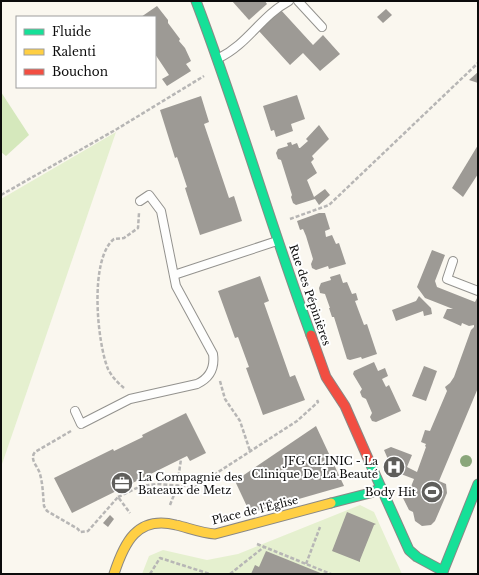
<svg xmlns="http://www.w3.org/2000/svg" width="479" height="575" viewBox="0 0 479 575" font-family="'Libre Baskerville',serif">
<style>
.green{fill:#e5f0cf}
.forest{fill:#d5e8bc}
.building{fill:#9d9a95}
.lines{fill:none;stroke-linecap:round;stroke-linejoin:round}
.lane-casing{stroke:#93928e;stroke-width:10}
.fast-casing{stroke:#8a8885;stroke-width:11}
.slow-casing{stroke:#8a8885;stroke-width:11}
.jam-casing{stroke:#8a8885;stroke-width:11}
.path{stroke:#b7b6b5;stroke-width:2.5;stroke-dasharray:4 2;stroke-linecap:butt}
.lane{stroke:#fefefd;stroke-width:8}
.fast{stroke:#16e098;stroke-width:9}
.slow{stroke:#ffcf43;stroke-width:9}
.jam{stroke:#f24e42;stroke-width:9}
.tree{fill:#8aa67a}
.labels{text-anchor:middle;stroke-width:4;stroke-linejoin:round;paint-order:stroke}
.street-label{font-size:11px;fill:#0c0c0c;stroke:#fff}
.poi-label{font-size:11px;fill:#0c0c0c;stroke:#fff;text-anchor:end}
</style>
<rect width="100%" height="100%" fill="#faf7ef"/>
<g class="green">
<path d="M 116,132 L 1,467 L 1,199 Z"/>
<path d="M 360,505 L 374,512 L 402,574 L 142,574 L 149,556 L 163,550 L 207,560 L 238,554 Z"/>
</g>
<path class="forest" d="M 1,92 L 29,135 L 6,156 L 1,152 Z"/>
<g class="building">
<path d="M 232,1 L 265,1 L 267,4 L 249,20 Z"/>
<path d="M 157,6 L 168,20 L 168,23 L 180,39 L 179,41 L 185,48 L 191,61 L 186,64 L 191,71 L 167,86 L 162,79 L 169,75 L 155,54 L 155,17 L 141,17 Z"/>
<path d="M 280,9 L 313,45 L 323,35 L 340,54 L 320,71 L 303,53 L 290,65 L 258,30 Z"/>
<path d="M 386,9 L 392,15 L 383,23 L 377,17 Z"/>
<path d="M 478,72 L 478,83 L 469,80 Z"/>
<path d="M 297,95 L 305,119 L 291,124 L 293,131 L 276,137 L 274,130 L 271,131 L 263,106 Z"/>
<path d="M 201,96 L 209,122 L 204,124 L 229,198 L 234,196 L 242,221 L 200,235 L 185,188 L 187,187 L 177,157 L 175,158 L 160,110 Z"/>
<path d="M 319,125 L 329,139 L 312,156 L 314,159 L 311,162 L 317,173 L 307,180 L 314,197 L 325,189 L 330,195 L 319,205 L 315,199 L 296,205 L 293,203 L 291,197 L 292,195 L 281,160 L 278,159 L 276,153 L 278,149 L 288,146 L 287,143 L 291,142 L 292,145 L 297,143 L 299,148 L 300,148 L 308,141 L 306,139 Z"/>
<path d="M 478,145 L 478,174 L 463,197 L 452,188 Z"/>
<path d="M 319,213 L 325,213 L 330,229 L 325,231 L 326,237 L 332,235 L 336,244 L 339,243 L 346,264 L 329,269 L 328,266 L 316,270 L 312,268 L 311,264 L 313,259 L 306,236 L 303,229 L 300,230 L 297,221 Z"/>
<path d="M 432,250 L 445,255 L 435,281 L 437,287 L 475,302 L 478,296 L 478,388 L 439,481 L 446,484 L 447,493 L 435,521 L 431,525 L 422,526 L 415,521 L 413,512 L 409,510 L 403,498 L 404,492 L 410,489 L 414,479 L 393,471 L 384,450 L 391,447 L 412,455 L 407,467 L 417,472 L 426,447 L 425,446 L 426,444 L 421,442 L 425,430 L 430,431 L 447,391 L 445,387 L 450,383 L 454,377 L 471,330 L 474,327 L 474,325 L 469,326 L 462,323 L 461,326 L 443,318 L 447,309 L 453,309 L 425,298 L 417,287 Z"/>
<path d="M 340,274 L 343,283 L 347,282 L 352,294 L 356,293 L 358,300 L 355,301 L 364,325 L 367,324 L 377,354 L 362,359 L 361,357 L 350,360 L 347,359 L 334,317 L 332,317 L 329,308 L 330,308 L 325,294 L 320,293 L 319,288 L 321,283 L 331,280 L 330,277 Z"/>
<path d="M 260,276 L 269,301 L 264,303 L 290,377 L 295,375 L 305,400 L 263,415 L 246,368 L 249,367 L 238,337 L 235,338 L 218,291 Z"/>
<path d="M 419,296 L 431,308 L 432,314 L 424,316 L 423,311 L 396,321 L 392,310 L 416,301 Z"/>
<path d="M 374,362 L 378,371 L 385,368 L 388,376 L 382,379 L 386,387 L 389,385 L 401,411 L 376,422 L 372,421 L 370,417 L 372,413 L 366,399 L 362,397 L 360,392 L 362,389 L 353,374 L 354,371 Z"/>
<path d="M 424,366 L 437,371 L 426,401 L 412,396 Z"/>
<path d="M 186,413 L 206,453 L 190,461 L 187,456 L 72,513 L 54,478 L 113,449 L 114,451 L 143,437 L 142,435 Z"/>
<path d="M 316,426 L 344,486 L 250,513 L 235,481 Z"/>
<path d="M 347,512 L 376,524 L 374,525 L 360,560 L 360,562 L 332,551 Z"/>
<path d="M 110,515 L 114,519 L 108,527 L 103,523 Z"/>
<path d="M 266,551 L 323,574 L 251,574 L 255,565 L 259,567 Z"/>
</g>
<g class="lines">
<g class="lane-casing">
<g id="lane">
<path d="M 298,1 L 322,27"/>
<path d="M 219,58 C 248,44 261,16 289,1"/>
<path d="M 453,261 L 447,279 L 478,291"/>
<path d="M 174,275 L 277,241"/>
<path d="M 75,411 L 81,424 L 130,399 L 197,384 C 210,378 215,368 213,354 L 176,286 L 161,211 L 149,195 L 140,201"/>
</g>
</g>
<g class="fast-casing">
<g id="fast">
<path d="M 196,1 C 238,111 270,224 311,335"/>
<path d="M 370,463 L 409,550 L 417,557 L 443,571"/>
<path d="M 331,503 L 370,493 L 381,488"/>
<path d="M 442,574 L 478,484"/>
</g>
</g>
<g class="slow-casing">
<path id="slow" d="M 114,574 C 124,543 137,515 176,525 C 189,528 201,533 215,534 L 331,503"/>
</g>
<g class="jam-casing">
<path id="jam" d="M 311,335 L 326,377 L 345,406 L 370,463"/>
</g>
<g class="path">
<path d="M 1,195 L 117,129 L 204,76"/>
<path d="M 290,219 L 329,205 L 478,63"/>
<path d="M 220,381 L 225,399 L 240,421 L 250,451"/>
<path d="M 124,388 C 118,383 112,377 108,369 C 97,342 89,259 114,239 L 124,238 L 138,228 L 139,213"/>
<path d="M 71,431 L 35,452 C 29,460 38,466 40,474 C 43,485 43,496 44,506 L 47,511 L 78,529 L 80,532 L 88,531 L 118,497 L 130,513"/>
<path d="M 118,497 L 141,486 L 157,484 L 195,487 L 297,421 L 318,402 L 317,400"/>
<path d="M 170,505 L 177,487 L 181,459"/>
<path d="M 257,544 L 331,574"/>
<path d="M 306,564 L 320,527"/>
<path d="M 150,574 L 160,558 L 210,574"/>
<path d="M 230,574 L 264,547"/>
</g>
<use href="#lane" class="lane"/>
<use href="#fast" class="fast"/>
<use href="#slow" class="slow"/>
<use href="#jam" class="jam"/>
</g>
<circle class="tree" cx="466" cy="461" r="6"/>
<defs>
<g id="hospital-disc" transform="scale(1.15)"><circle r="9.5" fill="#5f5e5b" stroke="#fff"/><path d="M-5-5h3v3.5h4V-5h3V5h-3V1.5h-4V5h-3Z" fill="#fff"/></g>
<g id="office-disc" transform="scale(1.15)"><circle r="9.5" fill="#5f5e5b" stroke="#fff"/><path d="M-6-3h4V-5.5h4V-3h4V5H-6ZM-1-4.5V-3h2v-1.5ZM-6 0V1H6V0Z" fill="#fff"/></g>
<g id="stadium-disc" transform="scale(1.15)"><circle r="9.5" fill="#5f5e5b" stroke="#fff"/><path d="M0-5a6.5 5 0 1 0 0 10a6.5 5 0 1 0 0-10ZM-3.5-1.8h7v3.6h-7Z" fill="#fff"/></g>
</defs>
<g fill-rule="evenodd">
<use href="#hospital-disc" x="394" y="467"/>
<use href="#office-disc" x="122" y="483"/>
<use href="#stadium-disc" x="432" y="492"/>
</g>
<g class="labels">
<g class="street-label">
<text transform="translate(310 295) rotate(71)" y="4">Rue des Pépinières</text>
<text transform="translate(255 510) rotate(-14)" y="4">Place de l'Église</text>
</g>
<g class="poi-label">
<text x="378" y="465">JFG CLINIC - La<tspan x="378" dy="13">Clinique De La Beauté</tspan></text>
<text x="138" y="481" text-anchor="start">La Compagnie des<tspan x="138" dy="13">Bateaux de Metz</tspan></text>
<text x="416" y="496">Body Hit</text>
</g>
</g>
<rect width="479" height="575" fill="none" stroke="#0c0c0c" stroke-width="4"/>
<rect x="16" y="16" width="140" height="72" fill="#ffffff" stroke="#9e9e9e"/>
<rect x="24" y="29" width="20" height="6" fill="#16e098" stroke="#9e9e9e"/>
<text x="52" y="36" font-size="12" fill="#0c0c0c">Fluide</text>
<rect x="24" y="49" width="20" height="6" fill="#ffcf43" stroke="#9e9e9e"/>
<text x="52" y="56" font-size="12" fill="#0c0c0c">Ralenti</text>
<rect x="24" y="69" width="20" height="6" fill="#f24e42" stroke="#9e9e9e"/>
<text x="52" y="76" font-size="12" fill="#0c0c0c">Bouchon</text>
</svg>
